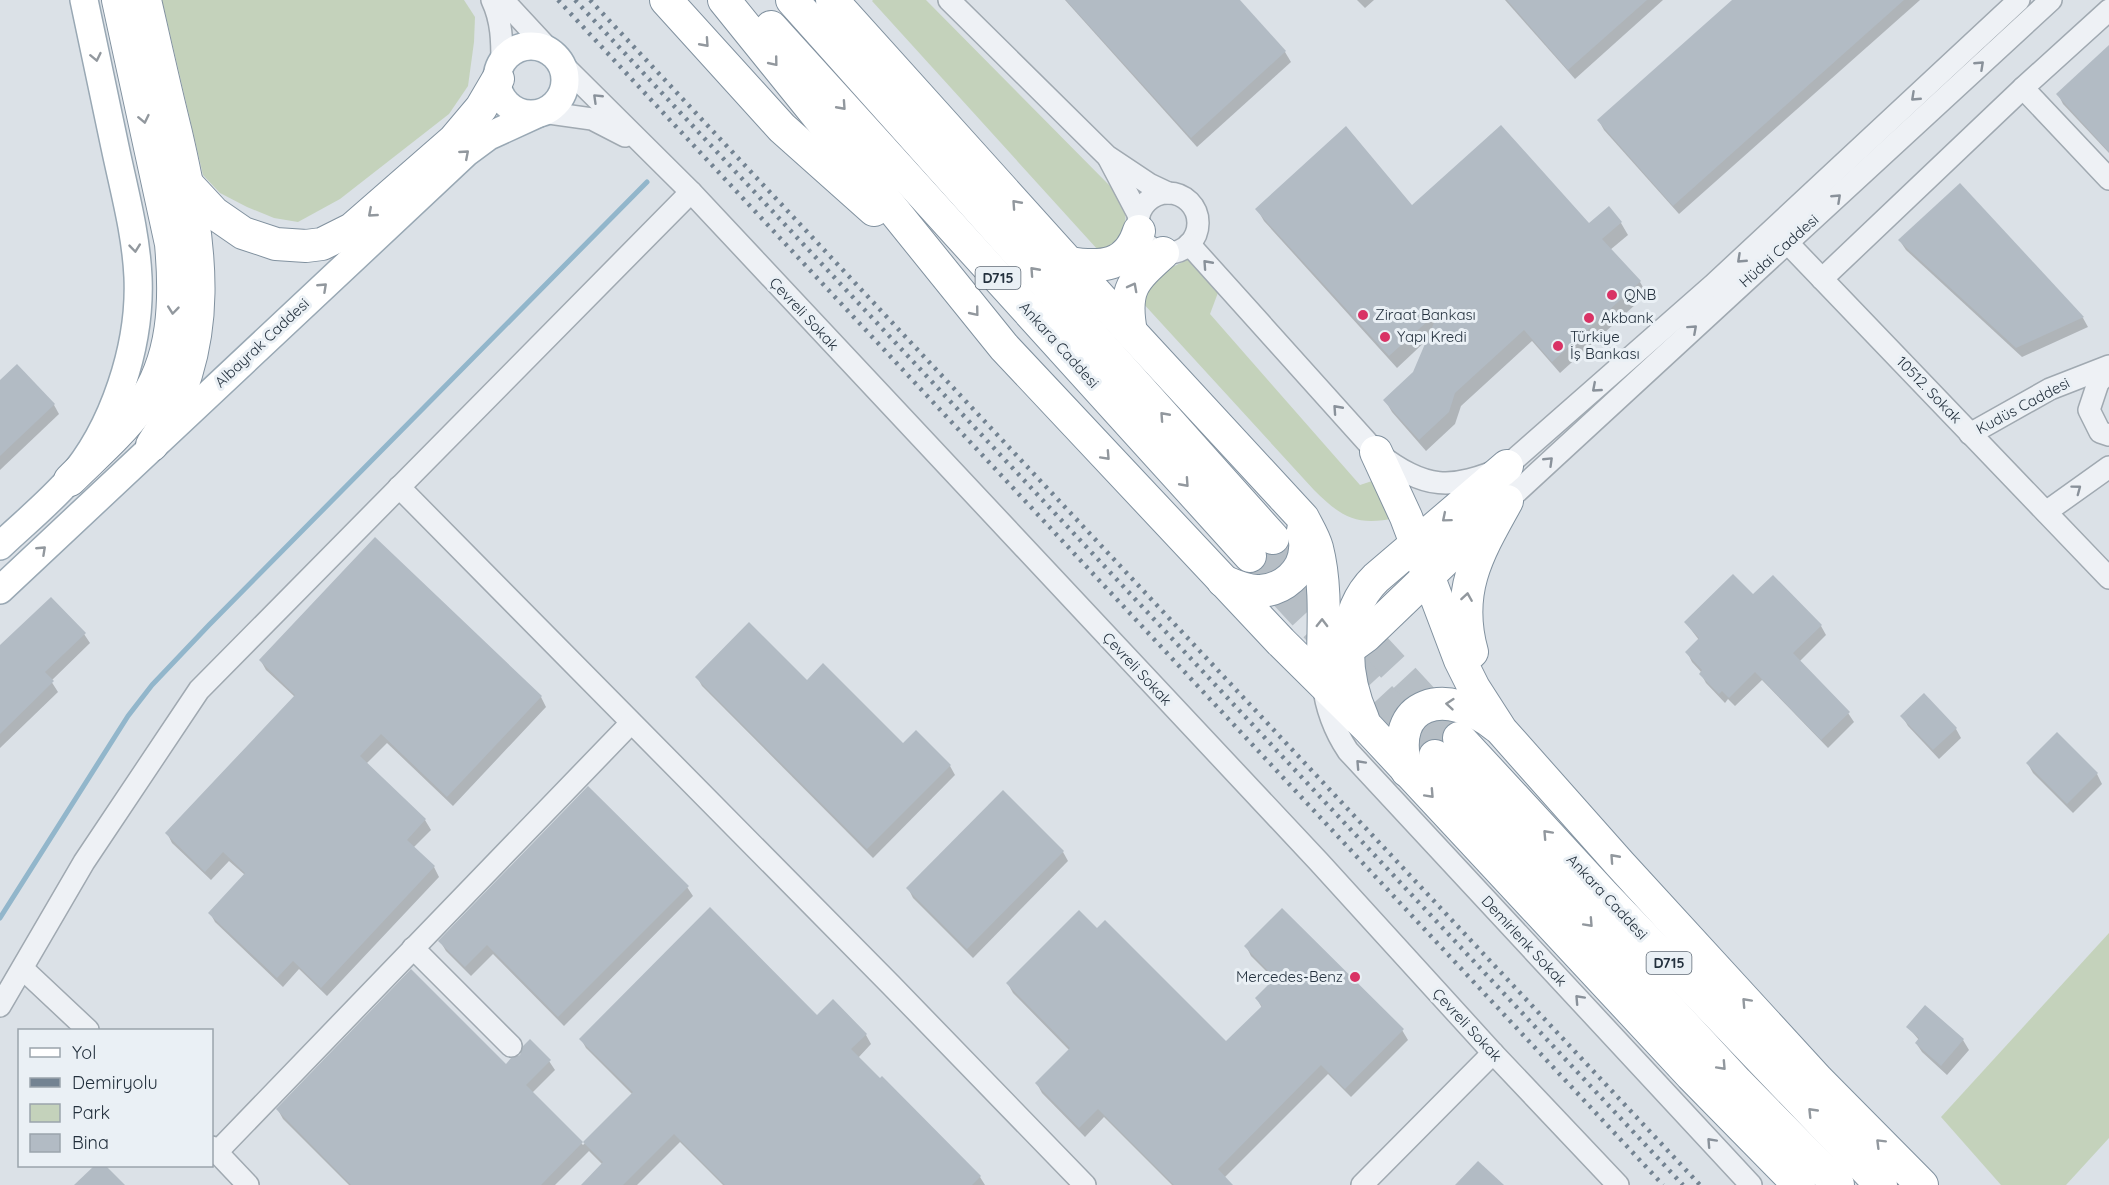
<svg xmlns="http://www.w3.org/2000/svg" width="2109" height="1185" viewBox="0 0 2109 1185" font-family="Quicksand,sans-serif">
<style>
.green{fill:#c4d2bb}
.shadow{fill:#0003}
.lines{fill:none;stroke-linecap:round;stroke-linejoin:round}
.stream{stroke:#92b6cb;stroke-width:5}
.building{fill:#b2bbc4}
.highway-tunnel{stroke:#b6bec5;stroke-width:32;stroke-dasharray:32 16;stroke-linecap:butt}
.minor-casing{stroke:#a0a9b1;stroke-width:24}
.major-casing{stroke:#99a8b4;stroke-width:30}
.highway-casing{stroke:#81919f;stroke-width:34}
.minor{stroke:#eef1f5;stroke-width:21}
.major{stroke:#fff;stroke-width:27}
.highway{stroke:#fff;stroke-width:32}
.rail{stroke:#738392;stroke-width:4.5;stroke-dasharray:3 6;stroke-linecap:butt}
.oneway{stroke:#92989e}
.oneway2{stroke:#89919a}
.poi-dot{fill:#d93265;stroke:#eaf0f5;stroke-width:2}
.labels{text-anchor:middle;stroke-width:6;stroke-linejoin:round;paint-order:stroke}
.shield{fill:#eaf0f5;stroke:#5f6a75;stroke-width:1.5}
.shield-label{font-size:14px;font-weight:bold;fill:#24313e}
.street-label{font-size:15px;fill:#24313e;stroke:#eaf0f5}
.poi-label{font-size:15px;fill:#24313e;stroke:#eaf0f5;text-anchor:start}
</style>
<rect width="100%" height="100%" fill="#dbe1e7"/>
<g class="green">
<path d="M 162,0 L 464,0 L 475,17 L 474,42 L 468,86 L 449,114 L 340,199 L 298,222 L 274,218 L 247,207 L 220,193 L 203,175 Z"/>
<path d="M 873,0 L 926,0 L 1112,188 C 1116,193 1121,199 1123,204 C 1131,226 1119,245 1098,250 L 872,1 Z"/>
<path d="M 1193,257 L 1219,290 L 1210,314 L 1360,485 L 1381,478 L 1396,518 C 1357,526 1342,518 1314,490 L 1141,301 L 1160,273 Z"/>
<path d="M 2109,933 L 2109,1138 L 2066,1185 L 2001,1185 L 1941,1117 Z"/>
</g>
<g class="shadow">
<path d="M 1065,0 L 1238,0 L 1285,52 L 1291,62 L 1197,147 Z"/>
<path d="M 1357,0 L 1374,0 L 1365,8 Z"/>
<path d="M 1505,0 L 1663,0 L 1575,79 Z"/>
<path d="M 1734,0 L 1920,0 L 1679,214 L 1604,130 L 1599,121 Z"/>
<path d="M 2109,47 L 2109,153 L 2063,104 L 2058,94 Z"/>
<path d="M 1960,185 L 2083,318 L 2088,327 L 2022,357 L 1906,250 L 1900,241 Z"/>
<path d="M 1412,207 L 1589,225 L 1621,223 L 1628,235 L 1610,250 L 1640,282 L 1647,294 L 1560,373 L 1532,341 L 1461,406 L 1455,424 L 1426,451 L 1392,412 L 1385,400 L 1414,373 L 1429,338 L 1397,368 L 1264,221 L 1257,209 Z"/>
<path d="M 0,382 L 54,405 L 59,414 L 0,470 Z"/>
<path d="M 1753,596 L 1821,626 L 1826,635 L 1799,662 L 1848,713 L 1854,722 L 1828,748 L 1762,680 L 1735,706 L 1728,699 L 1725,703 L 1706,683 L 1701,674 L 1702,673 L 1692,662 L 1687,652 L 1699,640 L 1686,623 Z"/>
<path d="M 84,634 L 90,643 L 51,681 L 58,692 L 0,748 L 0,647 Z"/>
<path d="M 261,661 L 541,697 L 546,707 L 453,806 L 387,743 L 366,764 L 425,820 L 431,830 L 413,848 L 434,867 L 439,877 L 327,996 L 299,969 L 283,987 L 215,922 L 210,913 L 245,875 L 229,861 L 211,880 L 172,843 L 167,833 L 295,697 L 266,670 Z"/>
<path d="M 697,677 L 903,745 L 950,766 L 955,775 L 873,858 L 702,686 Z"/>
<path d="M 1902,716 L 1956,729 L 1961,738 L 1939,759 L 1908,726 Z"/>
<path d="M 2028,764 L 2097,774 L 2102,784 L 2073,813 L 2033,773 Z"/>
<path d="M 1063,852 L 1068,861 L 973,958 L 913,898 L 908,888 Z"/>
<path d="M 687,887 L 693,896 L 564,1026 L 493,954 L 471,976 L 446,951 L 440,941 Z"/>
<path d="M 1246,946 L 1402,1030 L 1408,1040 L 1351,1097 L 1328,1074 L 1224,1178 L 1231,1185 L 1172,1185 L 1104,1117 L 1085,1137 L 1042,1093 L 1037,1084 L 1070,1051 L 1013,993 L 1008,984 L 1226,1043 L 1262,1008 L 1257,999 L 1275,980 L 1251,956 Z"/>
<path d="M 1925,1007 L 1963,1040 L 1969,1050 L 1947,1075 L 1922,1052 L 1916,1043 L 1919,1040 L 1908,1027 Z"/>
<path d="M 817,1017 L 866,1035 L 871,1044 L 858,1058 L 980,1177 L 985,1185 L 723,1185 L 680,1142 L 637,1185 L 583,1185 L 603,1165 L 589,1151 L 555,1185 L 349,1185 L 283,1119 L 278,1110 L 506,1066 L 549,1061 L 555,1070 L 532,1093 L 583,1145 L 633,1095 L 586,1048 L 581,1039 Z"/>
</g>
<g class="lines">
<path class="stream" d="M 0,918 L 128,716 L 152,685 L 209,625 L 647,182"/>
</g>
<g class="building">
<path d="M 1066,0 L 1240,0 L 1286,51 L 1191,138 Z"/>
<path d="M 1507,0 L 1647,0 L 1568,70 Z"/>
<path d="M 1732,0 L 1904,0 L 1673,206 L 1597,120 Z"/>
<path d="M 2109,45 L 2109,152 L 2056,94 Z"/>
<path d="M 1501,125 L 1589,223 L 1609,206 L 1622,222 L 1602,239 L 1641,281 L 1552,362 L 1524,330 L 1455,393 L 1449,412 L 1419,440 L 1383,400 L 1413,372 L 1439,311 L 1389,356 L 1255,209 L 1346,126 L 1412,205 Z"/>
<path d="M 1960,183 L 2084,317 L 2016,348 L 1898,240 Z"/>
<path d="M 17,364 L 55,404 L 0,456 L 0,380 Z"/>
<path d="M 375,537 L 542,696 L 447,797 L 381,734 L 360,756 L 426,819 L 407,840 L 435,866 L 321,988 L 293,961 L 277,978 L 208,913 L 245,873 L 223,852 L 205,872 L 165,833 L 295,695 L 259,660 Z"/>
<path d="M 1733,574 L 1753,594 L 1773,575 L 1822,625 L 1793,653 L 1850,712 L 1821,740 L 1755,672 L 1729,698 L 1722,691 L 1719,694 L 1699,674 L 1702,670 L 1685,652 L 1699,638 L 1684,622 Z"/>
<path d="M 51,597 L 86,633 L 45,672 L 54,681 L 0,734 L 0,645 Z"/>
<path d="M 749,622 L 807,680 L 823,663 L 903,743 L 916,730 L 951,765 L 867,849 L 695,677 Z"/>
<path d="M 1924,693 L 1957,728 L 1933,750 L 1900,716 Z"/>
<path d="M 2057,732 L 2098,773 L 2067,804 L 2026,763 Z"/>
<path d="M 588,786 L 689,886 L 558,1017 L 487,945 L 465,967 L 438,941 Z"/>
<path d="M 1003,790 L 1064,851 L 967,949 L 906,888 Z"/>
<path d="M 710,907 L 817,1015 L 833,999 L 867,1034 L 851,1049 L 880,1078 L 882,1076 L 981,1176 L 972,1185 L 725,1185 L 674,1134 L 623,1185 L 581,1185 L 603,1162 L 583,1142 L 633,1092 L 579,1039 Z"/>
<path d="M 1282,908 L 1404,1029 L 1345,1089 L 1321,1065 L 1218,1169 L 1233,1185 L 1174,1185 L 1098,1109 L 1079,1128 L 1035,1083 L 1070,1048 L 1006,983 L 1079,910 L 1097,928 L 1105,920 L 1226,1041 L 1262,1006 L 1255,998 L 1275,978 L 1244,946 Z"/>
<path d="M 411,969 L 506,1064 L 511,1058 L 520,1055 L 523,1046 L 530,1039 L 551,1060 L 526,1085 L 583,1142 L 541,1185 L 351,1185 L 276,1109 Z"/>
<path d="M 1925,1005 L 1964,1039 L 1941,1066 L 1915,1043 L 1919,1038 L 1906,1027 Z"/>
<path d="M 1478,1161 L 1504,1185 L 1455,1185 Z"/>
<path d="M 94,1166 L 106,1166 L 125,1185 L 74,1185 Z"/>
</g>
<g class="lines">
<g class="highway-tunnel">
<path d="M 1273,538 L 1459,738"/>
<path d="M 1250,556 L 1435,756"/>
</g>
<g class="minor-casing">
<g id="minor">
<path d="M 492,0 C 502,21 502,42 502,64"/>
<path d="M 503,0 L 553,54"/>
<path d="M 949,0 L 1107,156 L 1149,184 L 1168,193"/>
<path d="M 560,62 L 691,192 L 1319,862 L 1493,1053 L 1618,1185"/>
<path d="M 2023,88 L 2109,179"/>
<path d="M 542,112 L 592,119 L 625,136"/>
<path d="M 1109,159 L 1139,216"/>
<circle cx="1168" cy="223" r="30"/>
<path d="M 1779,234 L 2109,578"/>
<path d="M 1189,244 L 1376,452 C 1426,490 1450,491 1507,466 L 1713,285 L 2019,0"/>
<path d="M 1822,279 L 2023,88 L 2109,10"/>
<path d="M 2109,371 L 2098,383 L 2089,410 L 2100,432 L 2109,435"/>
<path d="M 1970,434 L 2050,389 L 2109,366"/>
<path d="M 399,487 L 891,985 L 1085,1185"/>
<path d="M 1507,501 L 2051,0"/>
<path d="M 2046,512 L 2109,467"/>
<path d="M 1323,683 C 1326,709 1334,730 1348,751 L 1751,1185"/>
<path d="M 413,948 L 511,1046"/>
<path d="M 23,969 L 88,1030"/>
<path d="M 0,1006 L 84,862 L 199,690 L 691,192"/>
<path d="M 212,1147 L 248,1185"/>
<path d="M 217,1152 L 631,723"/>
<path d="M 1362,1185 L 1493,1053"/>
</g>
</g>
<g class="major-casing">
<g id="major">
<circle cx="531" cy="80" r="34"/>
<path d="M 0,546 C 23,524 48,504 69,480 C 114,429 141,345 138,277 C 136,233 124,190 115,147 C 105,98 94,49 84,0"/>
<path d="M 0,590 L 466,153 L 489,136 L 537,114"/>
</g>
</g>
<g class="highway-casing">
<g id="highway">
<path d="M 145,0 C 155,44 165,89 176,133 C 201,242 219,347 152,445"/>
<path d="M 666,0 L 782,128 L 874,210"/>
<path d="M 724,0 L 1004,347 L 1281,642 L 1369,729 L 1691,1075 L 1799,1185"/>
<path d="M 792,0 L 1273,538"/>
<path d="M 832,0 L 1131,332 L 1303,518 C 1308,528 1314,537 1317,548 C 1328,591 1322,638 1323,681"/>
<path d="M 771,27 L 1250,556"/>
<path d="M 188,185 L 214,213 L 243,233 L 276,244 L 306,246 L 322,244 L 352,229 L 454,140 L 481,108 L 498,79"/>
<path d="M 1069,263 C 1101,268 1128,267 1139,231"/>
<path d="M 1131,332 C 1123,289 1133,280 1163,253"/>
<path d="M 1376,452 L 1406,517 L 1460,660 L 1474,688 L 1501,730 L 1620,864 L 1818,1080 L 1922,1185"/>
<path d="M 70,480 C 94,456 120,434 140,407 C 175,360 176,300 171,244 L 118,0"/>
<path d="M 1223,581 C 1235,586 1247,592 1260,591 C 1283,590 1304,572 1305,549 C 1306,543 1304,536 1303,530"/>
<path d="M 1336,652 L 1355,644 L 1366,636 L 1489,518"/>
<path d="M 1472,652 C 1455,591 1478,553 1507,501"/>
<path d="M 1363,719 C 1343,674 1339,614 1376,578 L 1507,466"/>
<path d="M 1459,738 L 1603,894 L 1881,1185"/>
<path d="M 1435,756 L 1737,1082 L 1838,1185"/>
<path d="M 1407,771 C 1386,700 1448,686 1496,726"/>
</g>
</g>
<use href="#minor" class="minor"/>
<use href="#major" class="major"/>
<use href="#highway" class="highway"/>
<g class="rail">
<path d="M 558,0 L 1663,1185"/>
<path d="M 575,0 L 1683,1185"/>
<path d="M 590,0 L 1700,1185"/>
</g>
</g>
<defs><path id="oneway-chevron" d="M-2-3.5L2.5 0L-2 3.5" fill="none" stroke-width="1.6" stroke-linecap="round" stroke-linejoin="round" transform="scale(1.5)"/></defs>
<g class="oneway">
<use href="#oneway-chevron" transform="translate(705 43) rotate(48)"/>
<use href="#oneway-chevron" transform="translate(96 57) rotate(78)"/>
<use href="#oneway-chevron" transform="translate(774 62) rotate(51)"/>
<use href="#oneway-chevron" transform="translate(842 106) rotate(48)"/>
<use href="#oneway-chevron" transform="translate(144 119) rotate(78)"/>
<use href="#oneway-chevron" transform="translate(465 154) rotate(-41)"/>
<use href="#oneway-chevron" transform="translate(1016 204) rotate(-132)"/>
<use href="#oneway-chevron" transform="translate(372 213) rotate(139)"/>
<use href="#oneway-chevron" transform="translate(135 248) rotate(84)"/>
<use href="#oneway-chevron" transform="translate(1034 271) rotate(-132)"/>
<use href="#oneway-chevron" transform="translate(323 287) rotate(-43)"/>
<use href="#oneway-chevron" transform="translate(1133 287) rotate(-62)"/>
<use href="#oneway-chevron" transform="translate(173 310) rotate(96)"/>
<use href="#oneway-chevron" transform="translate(975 312) rotate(51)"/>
<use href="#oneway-chevron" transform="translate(1164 416) rotate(-132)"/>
<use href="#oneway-chevron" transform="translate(1106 456) rotate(47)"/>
<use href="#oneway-chevron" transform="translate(1185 483) rotate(48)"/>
<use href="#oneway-chevron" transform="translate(1446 518) rotate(140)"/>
<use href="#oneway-chevron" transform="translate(42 550) rotate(-43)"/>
<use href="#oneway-chevron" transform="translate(1467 597) rotate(-81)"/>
<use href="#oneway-chevron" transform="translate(1322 623) rotate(-89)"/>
<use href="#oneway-chevron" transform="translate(1450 704) rotate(-175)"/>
<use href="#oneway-chevron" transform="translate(1430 794) rotate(47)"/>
<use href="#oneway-chevron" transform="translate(1547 834) rotate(-133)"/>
<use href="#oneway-chevron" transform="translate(1614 858) rotate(-132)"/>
<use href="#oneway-chevron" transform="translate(1589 923) rotate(47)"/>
<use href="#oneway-chevron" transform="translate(1746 1002) rotate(-133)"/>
<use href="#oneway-chevron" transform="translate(1722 1066) rotate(47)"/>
<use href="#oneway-chevron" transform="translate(1812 1112) rotate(-134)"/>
<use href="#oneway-chevron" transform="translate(1880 1143) rotate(-135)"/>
</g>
<g class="oneway2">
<use href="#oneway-chevron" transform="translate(1980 65) rotate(-43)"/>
<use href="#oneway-chevron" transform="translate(1915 97) rotate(137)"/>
<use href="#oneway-chevron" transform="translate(597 98) rotate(-136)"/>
<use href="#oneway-chevron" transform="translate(1837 198) rotate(-43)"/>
<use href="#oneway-chevron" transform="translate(1741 259) rotate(137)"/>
<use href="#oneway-chevron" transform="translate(1207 264) rotate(-132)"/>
<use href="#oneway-chevron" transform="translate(1693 329) rotate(-42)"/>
<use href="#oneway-chevron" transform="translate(1596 388) rotate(139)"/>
<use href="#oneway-chevron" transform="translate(1337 409) rotate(-132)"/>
<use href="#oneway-chevron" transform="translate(1549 461) rotate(-44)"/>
<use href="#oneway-chevron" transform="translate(2077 489) rotate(-37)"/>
<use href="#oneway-chevron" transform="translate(1360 764) rotate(-133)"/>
<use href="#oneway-chevron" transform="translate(1579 999) rotate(-133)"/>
<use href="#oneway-chevron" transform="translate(1711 1142) rotate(-133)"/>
</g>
<g class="poi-dot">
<circle cx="1612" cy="295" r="6"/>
<circle cx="1363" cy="315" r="6"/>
<circle cx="1589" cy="318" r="6"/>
<circle cx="1385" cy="337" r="6"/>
<circle cx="1558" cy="346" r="6"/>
<circle cx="1355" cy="977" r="6"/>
</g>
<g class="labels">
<g class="shield">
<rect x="975.5" y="267" width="45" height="22" rx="4.5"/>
<rect x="1646.5" y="952" width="45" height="22" rx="4.5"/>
</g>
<g class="shield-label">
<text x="998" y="283">D715</text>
<text x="1669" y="968">D715</text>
</g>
<g class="street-label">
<text transform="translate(1779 251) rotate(-42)" y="5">Hüdai Caddesi</text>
<text transform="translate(804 314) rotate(47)" y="5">Çevreli Sokak</text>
<text transform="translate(262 343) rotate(-43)" y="5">Albayrak Caddesi</text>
<text transform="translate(1059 345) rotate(48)" y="5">Ankara Caddesi</text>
<text transform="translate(1929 390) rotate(46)" y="5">10512. Sokak</text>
<text transform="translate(2023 406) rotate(-28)" y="5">Kudüs Caddesi</text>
<text transform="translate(1137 669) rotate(47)" y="5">Çevreli Sokak</text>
<text transform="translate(1607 897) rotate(47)" y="5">Ankara Caddesi</text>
<text transform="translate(1524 941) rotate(47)" y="5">Demirlenk Sokak</text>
<text transform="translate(1467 1025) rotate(47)" y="5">Çevreli Sokak</text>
</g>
<g class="poi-label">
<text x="1624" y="300">QNB</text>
<text x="1375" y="320">Ziraat Bankası</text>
<text x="1601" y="323">Akbank</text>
<text x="1397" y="342">Yapı Kredi</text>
<text x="1570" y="342">Türkiye<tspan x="1570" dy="17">İş Bankası</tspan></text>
<text x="1343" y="982" text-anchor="end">Mercedes-Benz</text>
</g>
</g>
<rect x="18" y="1029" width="195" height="138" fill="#eaf0f5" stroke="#9ba4ac" stroke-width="1.5"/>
<rect x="30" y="1048" width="30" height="9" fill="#ffffff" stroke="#9ba4ac" stroke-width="1.5"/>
<text x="72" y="1059" font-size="18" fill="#24313e">Yol</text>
<rect x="30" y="1078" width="30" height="9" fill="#738392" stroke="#9ba4ac" stroke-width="1.5"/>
<text x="72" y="1089" font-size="18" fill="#24313e">Demiryolu</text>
<rect x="30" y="1104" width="30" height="18" fill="#c4d2bb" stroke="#9ba4ac" stroke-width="1.5"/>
<text x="72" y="1119" font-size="18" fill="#24313e">Park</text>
<rect x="30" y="1134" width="30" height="18" fill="#b2bbc4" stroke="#9ba4ac" stroke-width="1.5"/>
<text x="72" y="1149" font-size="18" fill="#24313e">Bina</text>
</svg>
